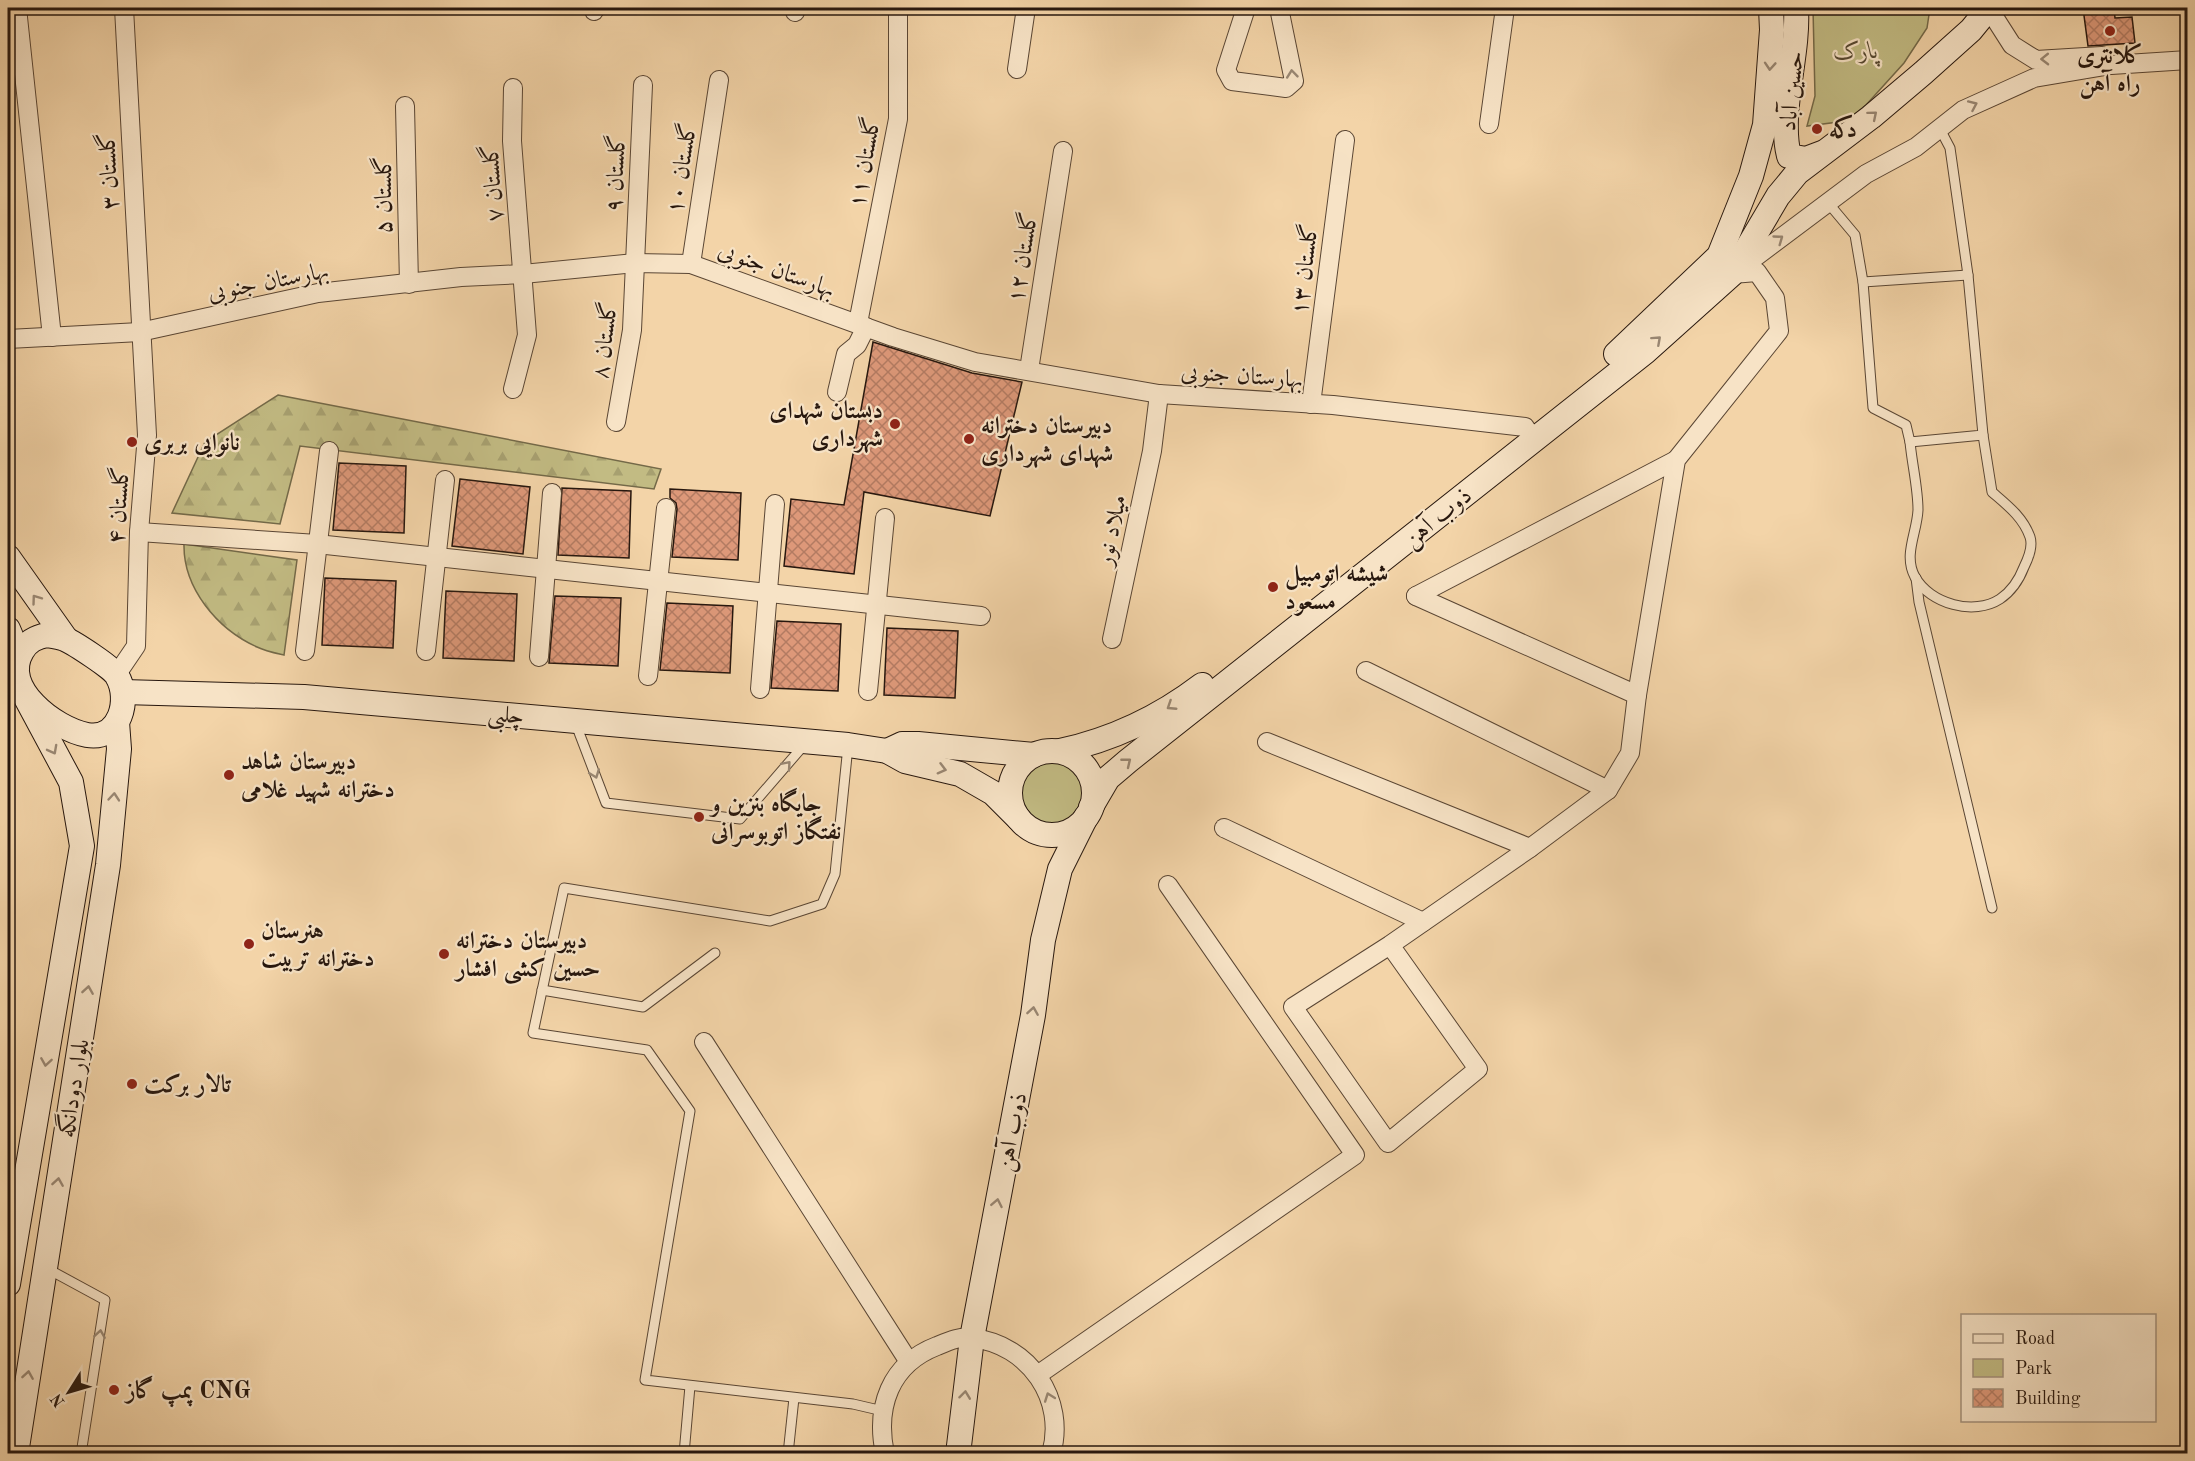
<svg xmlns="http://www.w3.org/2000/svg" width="2195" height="1461" viewBox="0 0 2195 1461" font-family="'Old Standard TT',Amiri,serif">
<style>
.green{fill:#c2bb83;stroke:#746948;stroke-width:1.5}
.forest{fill:url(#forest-firs);stroke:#746948;stroke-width:1.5}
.building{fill:url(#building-cross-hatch);stroke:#27170e;stroke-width:1.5}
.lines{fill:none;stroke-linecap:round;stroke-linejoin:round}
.lane-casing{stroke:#5a4634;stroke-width:11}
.street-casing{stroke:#5a4634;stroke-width:20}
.secondary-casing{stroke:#27170e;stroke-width:26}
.lane{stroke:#f7e3c6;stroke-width:9}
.street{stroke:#f7e3c6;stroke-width:18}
.secondary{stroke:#f7e3c6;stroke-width:24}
.oneway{stroke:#998773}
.poi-dot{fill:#8f2418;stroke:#f7e3c6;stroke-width:2}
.labels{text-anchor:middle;stroke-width:4.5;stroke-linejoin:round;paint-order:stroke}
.park-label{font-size:24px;font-style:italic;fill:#564831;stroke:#f7e3c6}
.poi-label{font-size:24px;font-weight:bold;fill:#27170e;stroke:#f7e3c6;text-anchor:start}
.street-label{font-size:24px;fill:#27170e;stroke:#f7e3c6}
</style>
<defs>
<pattern id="forest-firs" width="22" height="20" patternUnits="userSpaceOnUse" patternTransform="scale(1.5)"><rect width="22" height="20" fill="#c2bb83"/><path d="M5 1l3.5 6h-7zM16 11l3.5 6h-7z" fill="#a7a070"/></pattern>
<pattern id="building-cross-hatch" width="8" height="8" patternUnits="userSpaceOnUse" patternTransform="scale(1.5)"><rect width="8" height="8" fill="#dd9879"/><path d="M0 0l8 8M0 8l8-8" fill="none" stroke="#b37b62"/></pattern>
</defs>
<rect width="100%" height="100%" fill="#f3d4a8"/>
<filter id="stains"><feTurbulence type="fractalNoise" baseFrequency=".00333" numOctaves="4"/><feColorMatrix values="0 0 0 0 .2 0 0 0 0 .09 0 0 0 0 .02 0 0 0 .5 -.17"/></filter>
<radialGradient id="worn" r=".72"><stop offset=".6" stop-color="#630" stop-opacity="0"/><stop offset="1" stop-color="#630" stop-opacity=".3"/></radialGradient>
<g class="green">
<path d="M 1813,8 L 1930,8 L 1927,28 L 1904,63 L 1866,105 L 1846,121 L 1807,126 L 1815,96 Z"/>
<circle cx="1052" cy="793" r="36"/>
</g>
<g class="forest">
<path d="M 278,395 L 661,469 L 654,489 L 300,446 L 280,524 L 172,513 L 205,442 Z"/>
<path d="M 184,544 L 297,560 L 284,655 C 275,653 265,651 257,647 C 217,629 183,588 184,544 Z"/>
</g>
<g class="building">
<path d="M 2083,8 L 2114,8 L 2115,18 L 2132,17 L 2135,43 L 2088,46 Z"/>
<path d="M 873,342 L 972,373 L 1022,382 L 990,516 L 864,492 L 854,574 L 784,566 L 791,499 L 844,505 Z"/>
<path d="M 339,463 L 406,466 L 404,533 L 333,530 Z"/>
<path d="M 460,479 L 530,487 L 523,554 L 452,546 Z"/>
<path d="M 562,488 L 631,491 L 629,558 L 558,555 Z"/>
<path d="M 670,489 L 741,493 L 738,560 L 672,557 L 677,509 L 676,503 L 670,498 Z"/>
<path d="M 325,578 L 396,581 L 393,648 L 322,645 Z"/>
<path d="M 446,591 L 517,594 L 514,661 L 443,658 Z"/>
<path d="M 555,596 L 621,598 L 618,666 L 549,663 Z"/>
<path d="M 667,603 L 733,606 L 730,673 L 660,670 Z"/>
<path d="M 777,621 L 841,624 L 838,691 L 771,688 Z"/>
<path d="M 887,628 L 958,631 L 955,698 L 884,695 Z"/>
</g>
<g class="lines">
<g class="lane-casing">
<g id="lane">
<path d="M 1829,204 L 1855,235 L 1863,282 L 1873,408 L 1906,425 L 1910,442 L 1983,435 L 1968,275 L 1950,148 L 1940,129"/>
<path d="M 1863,282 L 1968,275"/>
<path d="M 1910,442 C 1912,464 1918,488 1918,510 C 1917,533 1903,555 1915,577 C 1930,604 1974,616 2000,599 C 2012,591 2019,580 2024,567 C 2028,559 2033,546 2030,537 C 2023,517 2007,505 1992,492 L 1983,435"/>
<path d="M 1916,578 L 1919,602 L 1992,908"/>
<path d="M 575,722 L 606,803 L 740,819 L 804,745"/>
<path d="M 848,746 L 835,874 L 822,904 L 770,921 L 564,888 L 533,1033 L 647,1050 L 690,1111 L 645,1380 L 853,1404 L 883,1411"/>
<path d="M 542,990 L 643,1007 L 715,953"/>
<path d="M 46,1268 L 105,1300 L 81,1454"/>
<path d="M 684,1454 L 690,1386"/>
<path d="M 788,1454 L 794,1398"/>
</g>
</g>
<g class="street-casing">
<g id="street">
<path d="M 17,8 L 52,337"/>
<path d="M 593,8 L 594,11"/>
<path d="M 794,8 L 795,12"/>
<path d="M 1246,8 L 1226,70 L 1232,81 L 1286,88 L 1294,81 L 1279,8"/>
<path d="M 1989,9 L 2012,45 L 2036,60 L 2102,56"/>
<path d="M 1017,69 L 1026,8"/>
<path d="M 513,88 L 512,141 L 527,335 L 513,389"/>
<path d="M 405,106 L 409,284"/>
<path d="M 1489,124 L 1505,8"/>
<path d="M 691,264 L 719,80"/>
<path d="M 1738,270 L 1866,174 L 1916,147 L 1963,110 L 2034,78 L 2111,65 L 2188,60"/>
<path d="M 858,323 L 898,119 L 898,8"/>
<path d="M 8,339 L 140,332 L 318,293 L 461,277 L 523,274 L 635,263 L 691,264 L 893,337 L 975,362 L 1159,394 L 1333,405 L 1525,427 L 1534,440"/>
<path d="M 1029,370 L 1063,151"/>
<path d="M 837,392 L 846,354 L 857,345 L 866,327"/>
<path d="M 1311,404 L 1345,140"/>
<path d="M 616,422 L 632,330 L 643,85"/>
<path d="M 139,532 L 317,544 L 981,616"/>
<path d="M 1416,596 L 1676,460"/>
<path d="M 1416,596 L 1637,695"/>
<path d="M 1112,639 L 1152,451 L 1159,394"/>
<path d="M 305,651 L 329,451"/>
<path d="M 426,651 L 445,480"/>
<path d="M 539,657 L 552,493"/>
<path d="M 1366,671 L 1608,790"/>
<path d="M 117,674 L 136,646 L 139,532 L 147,435 L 124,8"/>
<path d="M 648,676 L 666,508"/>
<path d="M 760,689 L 775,504"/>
<path d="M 868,691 L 885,518"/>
<path d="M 1267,742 L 1530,848"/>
<path d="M 1224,828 L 1423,922"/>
<path d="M 1390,945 L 1478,1069 L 1388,1143 L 1293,1007 L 1390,945 L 1530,848 L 1608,790 L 1630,753 L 1637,695 L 1676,460 L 1779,331 L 1775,298 L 1757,272 L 1732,274"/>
<path d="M 704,1042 L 909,1362"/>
<path d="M 1039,1374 L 1355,1155 L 1168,885"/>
<path d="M 885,1454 C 875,1407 890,1364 937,1346 C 949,1341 960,1336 972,1338 C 1029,1344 1067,1400 1051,1454"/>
</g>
</g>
<g class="secondary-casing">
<g id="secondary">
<path d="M 1796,8 C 1799,57 1778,111 1789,156 L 1806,159 L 1822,153"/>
<path d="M 1616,354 L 1719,256 L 1751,176 L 1765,125 L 1772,30 L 1771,8"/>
<path d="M 8,557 L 66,639"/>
<path d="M 8,629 L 19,655"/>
<path d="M 47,635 C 53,636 60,637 65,639 C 74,643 113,668 117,676 C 131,699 120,741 87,735 C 55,729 0,688 22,651 C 28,641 36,637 47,635 Z"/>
<path d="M 123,692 L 304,697 L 848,745 L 887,751 L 905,761 L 960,774 L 993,793 L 1018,818"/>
<path d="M 887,751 L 902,744 L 918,744 L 1034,755"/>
<path d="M 1060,751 C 1111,740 1160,717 1202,685"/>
<circle cx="1052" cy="793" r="42"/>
<path d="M 1091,807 L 1108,778 L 1128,761 L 1645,352 L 1732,274 L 1778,196 L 1797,173 L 1871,117 L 1923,73 L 1971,30 L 1989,8"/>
<path d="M 8,1284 L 82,846 L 71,782 L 26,698"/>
<path d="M 16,1454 L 108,865 L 119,749 L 117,722"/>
<path d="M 958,1454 L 972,1338 L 1033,1015 L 1043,940 L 1060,869 L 1086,817"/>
</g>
</g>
<use href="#lane" class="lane"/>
<use href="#street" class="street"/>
<use href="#secondary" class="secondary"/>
</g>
<defs><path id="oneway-chevron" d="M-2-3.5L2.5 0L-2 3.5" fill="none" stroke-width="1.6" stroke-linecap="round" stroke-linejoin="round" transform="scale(1.5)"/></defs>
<g class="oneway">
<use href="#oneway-chevron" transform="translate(2045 59) rotate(179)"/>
<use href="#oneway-chevron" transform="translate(1770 66) rotate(94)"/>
<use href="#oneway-chevron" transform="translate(1292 74) rotate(-96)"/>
<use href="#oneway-chevron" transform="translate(1973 105) rotate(-24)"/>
<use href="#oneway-chevron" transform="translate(1873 115) rotate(-40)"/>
<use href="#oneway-chevron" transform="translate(1779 239) rotate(-36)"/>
<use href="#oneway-chevron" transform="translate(1657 340) rotate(-42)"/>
<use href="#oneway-chevron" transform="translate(36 599) rotate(-126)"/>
<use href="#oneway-chevron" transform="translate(1171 706) rotate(147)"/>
<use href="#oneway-chevron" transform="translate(53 750) rotate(62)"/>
<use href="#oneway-chevron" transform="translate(1127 762) rotate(-39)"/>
<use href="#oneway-chevron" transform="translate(787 765) rotate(-49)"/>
<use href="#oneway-chevron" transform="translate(942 769) rotate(15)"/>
<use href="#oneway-chevron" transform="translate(595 774) rotate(69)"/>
<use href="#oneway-chevron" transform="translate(114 797) rotate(-85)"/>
<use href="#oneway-chevron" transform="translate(88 990) rotate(-81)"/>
<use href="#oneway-chevron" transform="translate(1033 1011) rotate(-81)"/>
<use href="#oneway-chevron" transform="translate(46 1062) rotate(99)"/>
<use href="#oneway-chevron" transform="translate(58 1182) rotate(-81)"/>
<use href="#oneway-chevron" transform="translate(997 1203) rotate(-79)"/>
<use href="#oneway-chevron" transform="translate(100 1334) rotate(-81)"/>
<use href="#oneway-chevron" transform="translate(28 1375) rotate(-81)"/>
<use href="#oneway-chevron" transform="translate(965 1395) rotate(-83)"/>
<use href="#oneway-chevron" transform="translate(1049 1397) rotate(-110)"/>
</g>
<g class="poi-dot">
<circle cx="2110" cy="31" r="6"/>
<circle cx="1817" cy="129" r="6"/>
<circle cx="895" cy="424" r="6"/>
<circle cx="969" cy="439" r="6"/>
<circle cx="132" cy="442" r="6"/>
<circle cx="1273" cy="587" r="6"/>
<circle cx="229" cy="775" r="6"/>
<circle cx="699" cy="817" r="6"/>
<circle cx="249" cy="944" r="6"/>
<circle cx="444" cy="954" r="6"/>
<circle cx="132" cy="1084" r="6"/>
<circle cx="114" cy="1390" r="6"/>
</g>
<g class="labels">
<g class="park-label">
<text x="1856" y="58">پارک</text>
</g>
<g class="poi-label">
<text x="2110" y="63" text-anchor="middle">کلانتری<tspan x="2110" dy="28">راه آهن</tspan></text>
<text x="1829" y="137">دکه</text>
<text x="883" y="418" text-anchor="end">دبستان شهدای<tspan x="883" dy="28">شهرداری</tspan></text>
<text x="981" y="433">دبیرستان دخترانه<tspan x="981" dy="28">شهدای شهرداری</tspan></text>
<text x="144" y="450">نانوایی بربری</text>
<text x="1285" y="581">شیشه اتومبیل<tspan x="1285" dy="28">مسعود</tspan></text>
<text x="241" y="769">دبیرستان شاهد<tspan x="241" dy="28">دخترانه شهید غلامی</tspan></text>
<text x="711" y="811">جایگاه بنزین و<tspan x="711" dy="28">نفتگاز اتوبوسرانی</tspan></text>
<text x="261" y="938">هنرستان<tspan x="261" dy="28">دخترانه تربیت</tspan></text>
<text x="456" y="948">دبیرستان دخترانه<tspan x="456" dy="28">حسین کشی افشار</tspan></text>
<text x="144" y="1092">تالار برکت</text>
<text x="126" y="1398">پمپ گاز CNG</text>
</g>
<g class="street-label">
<text transform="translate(1791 91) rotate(-84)" y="8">حسین آباد</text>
<text transform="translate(864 162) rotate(-80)" y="8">گلستان ۱۱</text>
<text transform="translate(681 168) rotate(-81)" y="8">گلستان ۱۰</text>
<text transform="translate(108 171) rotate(-93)" y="8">گلستان ۳</text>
<text transform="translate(615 173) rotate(-87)" y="8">گلستان ۹</text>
<text transform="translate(492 183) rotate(-94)" y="8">گلستان ۷</text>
<text transform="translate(383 195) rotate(-90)" y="8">گلستان ۵</text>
<text transform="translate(1022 257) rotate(-81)" y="8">گلستان ۱۲</text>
<text transform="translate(777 269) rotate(20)" y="8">بهارستان جنوبی</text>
<text transform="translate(1304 269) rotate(-83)" y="8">گلستان ۱۳</text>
<text transform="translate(268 281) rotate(-11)" y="8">بهارستان جنوبی</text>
<text transform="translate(604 340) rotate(-83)" y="8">گلستان ۸</text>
<text transform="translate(1242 375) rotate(4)" y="8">بهارستان جنوبی</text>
<text transform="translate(118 505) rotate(-86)" y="8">گلستان ۴</text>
<text transform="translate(1437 517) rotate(-39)" y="8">ذوب آهن</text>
<text transform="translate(1111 530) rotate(-78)" y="8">میلاد نور</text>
<text transform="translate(506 714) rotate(5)" y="8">چلبی</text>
<text transform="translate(73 1088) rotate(-81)" y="8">بلوار دودانگه</text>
<text transform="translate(1011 1132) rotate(-79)" y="8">ذوب آهن</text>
</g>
</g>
<rect width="2195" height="1461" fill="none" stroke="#f3d4a8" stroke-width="30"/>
<rect x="9" y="9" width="2177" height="1443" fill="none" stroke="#27170e" stroke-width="3"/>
<rect x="15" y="15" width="2165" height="1431" fill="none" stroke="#27170e" stroke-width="1.5"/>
<rect x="1961" y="1314" width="195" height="108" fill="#f7e3c6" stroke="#a4917c" stroke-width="1.5"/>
<rect x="1973" y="1334" width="30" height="9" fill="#f7e3c6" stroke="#a4917c" stroke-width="1.5"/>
<text x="2015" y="1344" font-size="18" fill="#27170e">Road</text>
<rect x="1973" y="1359" width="30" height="18" fill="#c2bb83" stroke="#a4917c" stroke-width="1.5"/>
<text x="2015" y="1374" font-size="18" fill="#27170e">Park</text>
<rect x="1973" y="1389" width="30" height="18" fill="url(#building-cross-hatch)" stroke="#a4917c" stroke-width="1.5"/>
<text x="2015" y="1404" font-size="18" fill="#27170e">Building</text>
<g transform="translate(69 1392) rotate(233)" stroke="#f7e3c6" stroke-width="4.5" paint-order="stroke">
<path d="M0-4.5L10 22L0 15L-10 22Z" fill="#27170e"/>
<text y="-9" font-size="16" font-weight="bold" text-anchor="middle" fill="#27170e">N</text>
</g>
<rect width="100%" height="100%" filter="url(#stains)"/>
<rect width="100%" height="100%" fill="url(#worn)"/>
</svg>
